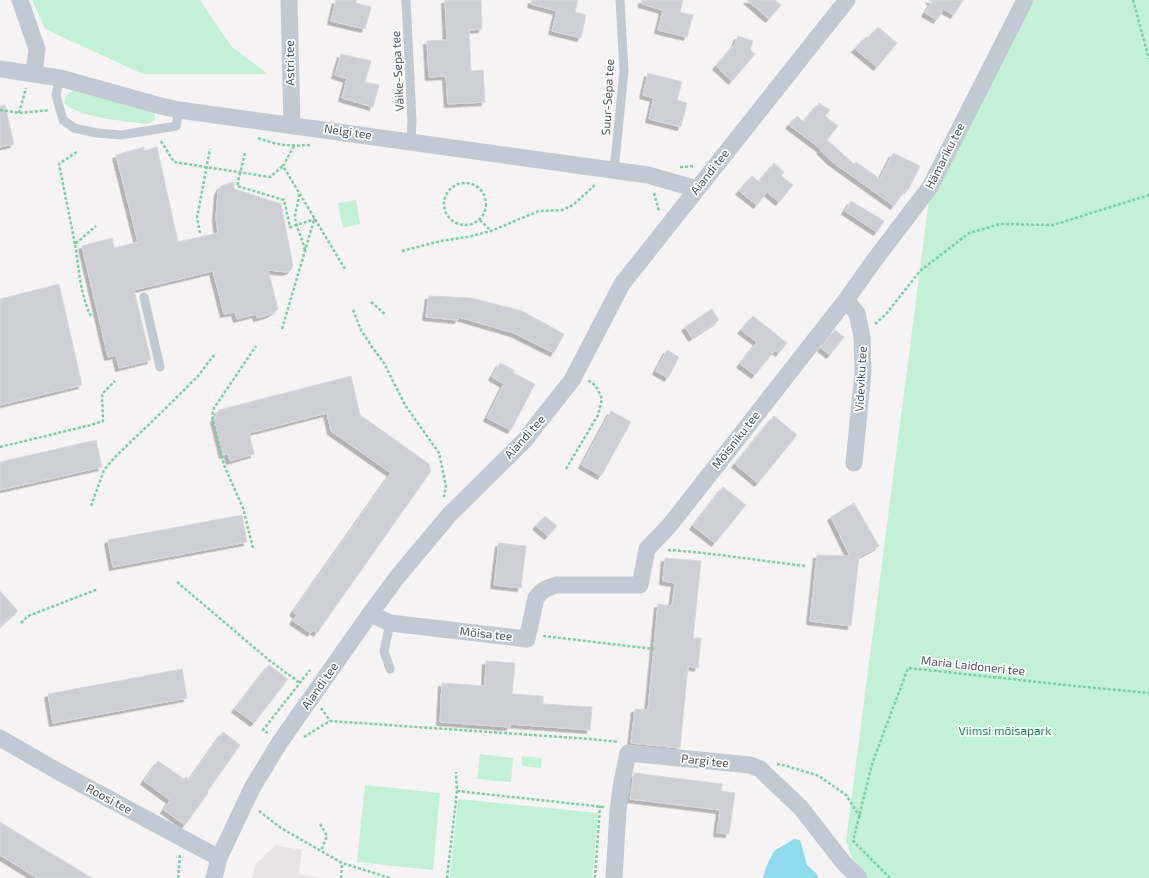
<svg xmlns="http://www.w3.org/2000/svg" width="1149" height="878" viewBox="0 0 1149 878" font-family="'Exo 2',sans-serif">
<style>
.education{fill:#e6e4e5}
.green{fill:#c3f1d5}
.water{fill:#90daee}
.building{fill:#cdcfd5;stroke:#d7d9de;filter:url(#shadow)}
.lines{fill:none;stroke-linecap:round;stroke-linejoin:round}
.path{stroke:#7ad0a6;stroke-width:2.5;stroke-dasharray:3 2;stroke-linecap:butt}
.lane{stroke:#c1cad2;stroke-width:9}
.street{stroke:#c1cad2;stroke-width:17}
.labels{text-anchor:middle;stroke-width:3.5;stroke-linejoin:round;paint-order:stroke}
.street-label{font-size:12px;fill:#4a5661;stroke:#fff}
.park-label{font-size:12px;fill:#17864f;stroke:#fff}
</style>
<defs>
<filter id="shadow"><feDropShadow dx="-3.5" dy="3.5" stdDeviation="0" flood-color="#0004"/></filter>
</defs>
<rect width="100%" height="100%" fill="#f5f3f3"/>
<path class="education" d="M 275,845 L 302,850 L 299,874 L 320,878 L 252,878 L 256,864 Z"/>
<g class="green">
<path d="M 32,0 L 200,0 L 232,47 L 268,74 L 143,74 L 45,29 Z"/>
<path d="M 1030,0 L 1149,0 L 1149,878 L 867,878 L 854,864 L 846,841 L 929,200 Z"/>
<path d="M 73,91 L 82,91 L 154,113 L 155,116 L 155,120 L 149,123 L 144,124 C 121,120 85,119 65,104 C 64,97 67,94 73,91 Z"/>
<path d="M 356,200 L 360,224 L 343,228 L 338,203 Z"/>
<path d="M 480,754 L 513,758 L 511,782 L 477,779 Z"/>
<path d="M 522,756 L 542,758 L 541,768 L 522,766 Z"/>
<path d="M 365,785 L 440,793 L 433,870 L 357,862 Z"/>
<path d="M 458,799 L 598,813 L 592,878 L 450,878 Z"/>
</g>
<path class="water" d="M 794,839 L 800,840 L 807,865 L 817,874 L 818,878 L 763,878 L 766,867 L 774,851 Z"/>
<g class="building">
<path d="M 336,0 L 357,0 L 356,3 L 371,7 L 365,29 L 331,21 Z"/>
<path d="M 445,0 L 481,0 L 482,29 L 469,30 L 471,71 L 483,70 L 485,102 L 448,104 L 446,76 L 429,77 L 427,41 L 447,40 Z"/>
<path d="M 532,0 L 578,0 L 575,12 L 586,15 L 581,38 L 552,31 L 557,11 L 531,4 Z"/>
<path d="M 642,0 L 683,0 L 680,12 L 693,15 L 687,37 L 658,30 L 663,10 L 642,4 Z"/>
<path d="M 747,0 L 775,0 L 781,5 L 769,19 Z"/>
<path d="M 929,0 L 963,0 L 954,15 L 943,9 L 937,20 L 925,13 L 932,2 Z"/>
<path d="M 878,27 L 897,43 L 877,67 L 855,49 L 866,37 L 868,38 Z"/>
<path d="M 738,36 L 753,41 L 750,50 L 755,54 L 732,81 L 716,66 L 735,44 Z"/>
<path d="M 341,54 L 371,61 L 365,82 L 379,85 L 373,107 L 342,98 L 347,79 L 335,75 Z"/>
<path d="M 648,73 L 682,82 L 677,100 L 687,103 L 681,127 L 649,119 L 654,98 L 643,95 Z"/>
<path d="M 819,103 L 830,110 L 825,116 L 838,126 L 827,140 L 854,164 L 856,162 L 880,179 L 893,153 L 920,166 L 908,190 L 906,189 L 894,206 L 831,161 L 820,150 L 821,149 L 789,125 L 797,116 L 804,122 Z"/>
<path d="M 5,105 L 14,144 L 0,147 L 0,106 Z"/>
<path d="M 144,147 L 144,151 L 157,147 L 178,242 L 218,233 L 216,218 L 218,192 L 221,186 L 233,182 L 235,189 L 281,204 L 293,266 L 291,270 L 286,272 L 268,270 L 278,309 L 271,314 L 257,318 L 256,314 L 237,319 L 235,312 L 224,314 L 213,271 L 134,290 L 151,360 L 119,368 L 116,355 L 108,357 L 82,246 L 112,238 L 114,248 L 138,242 L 116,155 Z"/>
<path d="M 774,163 L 784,172 L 781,176 L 793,185 L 779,202 L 767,192 L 757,205 L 739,191 L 752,176 L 759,182 Z"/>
<path d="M 851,201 L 884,221 L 877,232 L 845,211 Z"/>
<path d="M 59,284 L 82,385 L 0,405 L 0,299 Z"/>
<path d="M 429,296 L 471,298 L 522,311 L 564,334 L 554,353 L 514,333 L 459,317 L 458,320 L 426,317 Z"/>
<path d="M 712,309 L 719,320 L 692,338 L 685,327 Z"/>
<path d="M 753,316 L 787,343 L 779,353 L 775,350 L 755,375 L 740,364 L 757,342 L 741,330 Z"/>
<path d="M 835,330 L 844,337 L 830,355 L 821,348 Z"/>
<path d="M 667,350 L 679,357 L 668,378 L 656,371 Z"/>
<path d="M 500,363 L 514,370 L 513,373 L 535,384 L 511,430 L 487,418 L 504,384 L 492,377 Z"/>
<path d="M 351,376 L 360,415 L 429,464 L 431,471 L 317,633 L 313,630 L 311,633 L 293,621 L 297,615 L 293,612 L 391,473 L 331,431 L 327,413 L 249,433 L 254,454 L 230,461 L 228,454 L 223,455 L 214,419 L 219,410 Z"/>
<path d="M 611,411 L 631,422 L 601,476 L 582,465 Z"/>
<path d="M 774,416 L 797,435 L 758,483 L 735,464 Z"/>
<path d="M 96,440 L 102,467 L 0,490 L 0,462 Z"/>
<path d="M 723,487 L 746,505 L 715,543 L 693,526 Z"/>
<path d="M 854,503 L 879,546 L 859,557 L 851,626 L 810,621 L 817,555 L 850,556 L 831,517 Z"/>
<path d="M 242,515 L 247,542 L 113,567 L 108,540 Z"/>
<path d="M 545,516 L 557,526 L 548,536 L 536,526 Z"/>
<path d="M 499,543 L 526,546 L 521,588 L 494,585 Z"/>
<path d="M 665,558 L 701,561 L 693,638 L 701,638 L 698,668 L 688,666 L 680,748 L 631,743 L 635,709 L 648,710 L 658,604 L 672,606 L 675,583 L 663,581 Z"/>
<path d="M 0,591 L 18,611 L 0,627 Z"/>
<path d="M 486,661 L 515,663 L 512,694 L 543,696 L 543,704 L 592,707 L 590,730 L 510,724 L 510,727 L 440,722 L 442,683 L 485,686 Z"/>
<path d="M 269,665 L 288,679 L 254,723 L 235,709 Z"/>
<path d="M 182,669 L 187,698 L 53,723 L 48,694 Z"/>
<path d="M 223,732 L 240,745 L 207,792 L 208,793 L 185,825 L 164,810 L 170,800 L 144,781 L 158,761 L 184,779 L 186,777 L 189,780 Z"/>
<path d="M 634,773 L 722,784 L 721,791 L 735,793 L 729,834 L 717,833 L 720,810 L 630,799 Z"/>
<path d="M 0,822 L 29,840 L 92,878 L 37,878 L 0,855 Z"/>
</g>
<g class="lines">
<g class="path">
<path d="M 1133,0 L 1149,59"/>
<path d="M 0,110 L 19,113 L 49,110"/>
<path d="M 19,113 L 26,88"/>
<path d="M 258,138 C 280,146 287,146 310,145"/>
<path d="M 161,141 L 174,162 L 270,177 L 283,166"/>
<path d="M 294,146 L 283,166 L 345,269"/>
<path d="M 245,153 L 237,186 L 284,200 L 290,227 L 315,219"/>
<path d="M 680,167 L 695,166"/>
<circle cx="465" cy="204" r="21"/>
<path d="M 654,193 L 659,211"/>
<path d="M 299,194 C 299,203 295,211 295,216 C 296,229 303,239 305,251"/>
<path d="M 480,220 L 491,231"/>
<path d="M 200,233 L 197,218 L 210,149"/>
<path d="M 75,244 L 59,164 L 78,151"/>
<path d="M 402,251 L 441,241 L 467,237 L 491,231 L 539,211 L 562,210 L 573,205 L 596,184"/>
<path d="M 371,302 L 386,315"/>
<path d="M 353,310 L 361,330 L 372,347 L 384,363 L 405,405 L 439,453 L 446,486 L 444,497"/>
<path d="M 91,316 C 80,295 79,268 75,244 L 96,226"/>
<path d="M 875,324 L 886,314 L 920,271 L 969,233 L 1000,224 L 1053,225 L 1149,195"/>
<path d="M 282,329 L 314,220"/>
<path d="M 0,447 L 91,425 L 103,421 L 102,394 L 115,381"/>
<path d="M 566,469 L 598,415 L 602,399 L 596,386 L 588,380"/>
<path d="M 91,506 L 104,470 L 115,457 L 166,408 L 198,376 L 214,355"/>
<path d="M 253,548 L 243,508 L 224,465 L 212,416 L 214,408 L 256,346"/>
<path d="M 668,550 C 715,553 760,561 807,566"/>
<path d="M 177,582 L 270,661 L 300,683"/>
<path d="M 21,623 L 28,616 L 98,589"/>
<path d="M 543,636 L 654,649"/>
<path d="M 321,708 L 330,721"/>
<path d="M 268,733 L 263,730 L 310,670"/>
<path d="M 304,737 L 330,721 L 590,739 L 618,742"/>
<path d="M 777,764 L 787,766 L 819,776 L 846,795 L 860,817"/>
<path d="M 457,791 L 604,807"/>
<path d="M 259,811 L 281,828 L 342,863 L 390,878"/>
<path d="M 320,824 L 327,836 L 321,851"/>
<path d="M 178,878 L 180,854"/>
<path d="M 341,878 L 342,863"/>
<path d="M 447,878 L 457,791 L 456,772"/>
<path d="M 595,878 L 600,806"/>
<path d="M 890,878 L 853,841 L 872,764 L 908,668 L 1075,686 L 1149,693"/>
</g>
<g class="lane">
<path d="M 406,0 L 412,121 L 411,141"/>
<path d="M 60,78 L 56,95 L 63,120 L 74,128 L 97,133 L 121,135 L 176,126 L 179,110"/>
<path d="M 614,171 L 624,71 L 620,0"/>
<path d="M 144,297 L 160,367"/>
<path d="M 390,623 L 384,651 L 390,669"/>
</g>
<g class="street">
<path d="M 20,0 L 37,49 L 34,74"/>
<path d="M 289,0 L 292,125"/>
<path d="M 0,69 L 60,78 L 161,106 L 179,110 L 648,175 L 697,189"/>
<path d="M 846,300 L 857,313 L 862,337 L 863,372 L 854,463"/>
<path d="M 370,614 L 390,623 L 527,639 L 536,598 C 541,590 547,588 556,585 L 640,585 L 647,549 L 670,525 L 846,300 L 876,258 L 930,187 L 1025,0"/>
<path d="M 0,738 L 59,772 L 219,858"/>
<path d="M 214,878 L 219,858 L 252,788 L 280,742 L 370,614 L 398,576 L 450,514 L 526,439 L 538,423 L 572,380 L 622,284 L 847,0"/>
<path d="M 614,878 L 618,810 L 622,782 L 628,753 L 750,765 L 760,769 L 801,808 L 843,862 L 859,878"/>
</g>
</g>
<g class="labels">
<g class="street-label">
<text transform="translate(290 63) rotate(-91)" y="4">Astri tee</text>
<text transform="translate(398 71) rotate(-93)" y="4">Väike-Sepa tee</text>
<text transform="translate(608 97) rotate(-87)" y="4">Suur-Sepa tee</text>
<text transform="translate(348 132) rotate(8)" y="4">Nelgi tee</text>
<text transform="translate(945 156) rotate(-63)" y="4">Hämariku tee</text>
<text transform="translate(710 172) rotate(-52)" y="4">Aiandi tee</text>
<text transform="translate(861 379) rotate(-87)" y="4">Videviku tee</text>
<text transform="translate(525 437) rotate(-48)" y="4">Aiandi tee</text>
<text transform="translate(736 440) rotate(-52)" y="4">Mõisniku tee</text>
<text transform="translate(486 634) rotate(6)" y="4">Mõisa tee</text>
<text transform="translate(973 666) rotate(6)" y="4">Maria Laidoneri tee</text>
<text transform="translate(320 686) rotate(-55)" y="4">Aiandi tee</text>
<text transform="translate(705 761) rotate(6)" y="4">Pargi tee</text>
<text transform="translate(109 799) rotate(28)" y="4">Roosi tee</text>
</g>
<g class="park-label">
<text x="1005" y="735">Viimsi mõisapark</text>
</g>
</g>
</svg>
